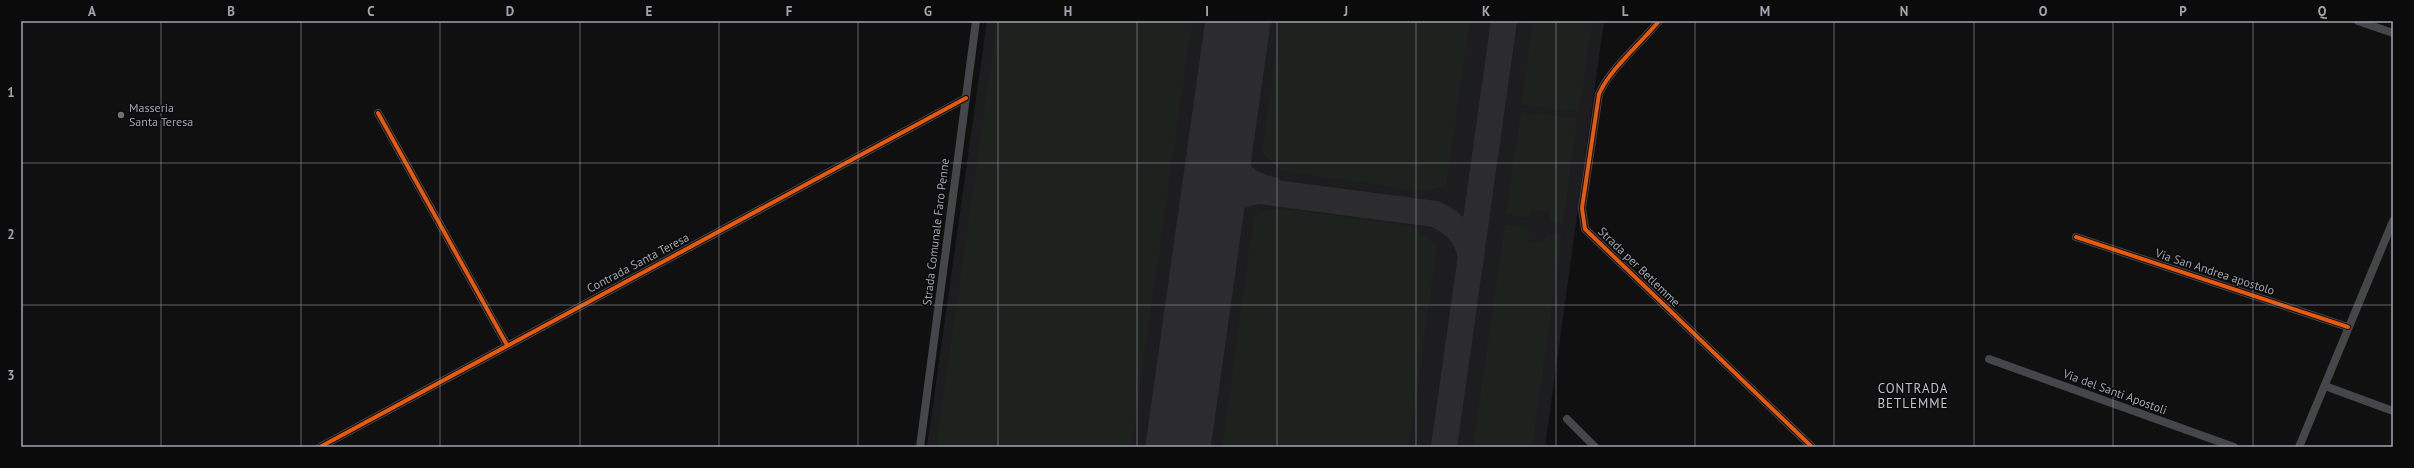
<svg xmlns="http://www.w3.org/2000/svg" width="2414" height="468" viewBox="0 0 2414 468" font-family="'PT Sans',sans-serif">
<style>
.built{fill:#1d1d1f}
.green{fill:#1d221e}
.lines{fill:none;stroke-linecap:round;stroke-linejoin:round}
.taxiway{stroke:#2c2c2e;stroke-width:26}
.runway{stroke:#2c2c2e;stroke-width:65}
.street{stroke:#454649;stroke-width:8}
.cycleway-casing{stroke:#0b0b0c;stroke-width:6}
.cycleway{stroke:#e8590c;stroke-width:4}
.grid{fill:none;stroke:#a2a5b0;stroke-width:1;stroke-opacity:0.55}
.poi-dot{fill:#6f7178;stroke:#0b0b0c;stroke-width:1.5}
.labels{text-anchor:middle;stroke-width:3;stroke-linejoin:round;paint-order:stroke}
.poi-label{font-size:12px;fill:#a2a5b0;stroke:#0b0b0c;text-anchor:start}
.street-label{font-size:12px;fill:#a2a5b0;stroke:#0b0b0c}
.neighbourhood-label{font-size:13px;letter-spacing:1px;fill:#c3c4cd;stroke:#0b0b0c}
.neatline{fill:none;stroke:#a2a5b0;stroke-width:1.5}
.grid-label{font-size:13px;text-anchor:middle;font-weight:bold;fill:#a2a5b0}
</style>
<rect width="100%" height="100%" fill="#101011"/>
<path class="built" d="M 987,21 L 1604,21 L 1545,447 L 927,447 Z"/>
<g class="green">
<path d="M 997,21 L 1192,21 L 1131,447 L 936,447 Z"/>
<path d="M 1280,21 L 1470,21 L 1446,185 L 1423,192 L 1279,170 L 1262,152 Z"/>
<path d="M 1533,21 L 1592,21 L 1579,112 L 1521,105 Z"/>
<path d="M 1521,112 L 1577,118 L 1563,225 L 1551,222 L 1548,211 L 1532,209 L 1529,218 L 1506,214 Z"/>
<path d="M 1281,208 L 1410,226 L 1430,238 L 1437,247 L 1409,447 L 1222,447 L 1254,217 L 1266,211 Z"/>
<path d="M 1505,224 L 1527,228 L 1530,233 L 1529,241 L 1543,243 L 1547,234 L 1562,235 L 1532,447 L 1473,447 Z"/>
</g>
<g class="lines">
<g class="taxiway">
<path d="M 1225,115 C 1228,154 1228,180 1272,190"/>
<path d="M 1207,248 C 1216,218 1224,194 1260,191 L 1435,214 C 1454,223 1468,235 1471,258"/>
<path d="M 1444,447 L 1504,21"/>
</g>
<path class="runway" d="M 1178,447 L 1238,21"/>
<g class="street">
<path d="M 1659,21 C 1641,43 1610,69 1599,94 L 1582,208 L 1585,229 L 1812,447"/>
<path d="M 2358,21 L 2393,33"/>
<path d="M 378,113 L 507,345"/>
<path d="M 2076,237 L 2348,327"/>
<path d="M 1989,359 L 2234,447"/>
<path d="M 2325,386 L 2393,411"/>
<path d="M 1567,419 L 1595,447"/>
<path d="M 320,447 L 966,98"/>
<path d="M 920,447 L 976,21"/>
<path d="M 2299,447 L 2393,221"/>
</g>
<g class="cycleway-casing">
<g id="cycleway">
<path d="M 1659,21 C 1641,43 1610,69 1599,94 L 1582,208 L 1585,229 L 1812,447"/>
<path d="M 378,113 L 507,345"/>
<path d="M 2076,237 L 2348,327"/>
<path d="M 320,447 L 966,98"/>
</g>
</g>
<use href="#cycleway" class="cycleway"/>
</g>
<path class="grid" d="M 161,21 L 161,447M 301,21 L 301,447M 440,21 L 440,447M 580,21 L 580,447M 719,21 L 719,447M 858,21 L 858,447M 998,21 L 998,447M 1137,21 L 1137,447M 1277,21 L 1277,447M 1416,21 L 1416,447M 1556,21 L 1556,447M 1695,21 L 1695,447M 1834,21 L 1834,447M 1974,21 L 1974,447M 2113,21 L 2113,447M 2253,21 L 2253,447M 21,163 L 2393,163M 21,305 L 2393,305"/>
<circle class="poi-dot" cx="121" cy="115" r="4"/>
<g class="labels">
<g class="poi-label">
<text x="129" y="112">Masseria<tspan x="129" dy="14">Santa Teresa</tspan></text>
</g>
<g class="street-label">
<text transform="translate(936 232) rotate(-83)" y="4">Strada Comunale Faro Penne</text>
<text transform="translate(638 263) rotate(-28)" y="4">Contrada Santa Teresa</text>
<text transform="translate(1639 267) rotate(44)" y="4">Strada per Betlemme</text>
<text transform="translate(2215 272) rotate(18)" y="4">Via San Andrea apostolo</text>
<text transform="translate(2115 392) rotate(20)" y="4">Via del Santi Apostoli</text>
</g>
<g class="neighbourhood-label">
<text x="1913" y="393">CONTRADA<tspan x="1913" dy="15">BETLEMME</tspan></text>
</g>
</g>
<rect width="2414" height="468" fill="none" stroke="#0b0b0c" stroke-width="44"/>
<rect x="22" y="22" width="2370" height="424" class="neatline"/>
<g class="grid-label">
<text x="92" y="16">A</text>
<text x="231" y="16">B</text>
<text x="371" y="16">C</text>
<text x="510" y="16">D</text>
<text x="649" y="16">E</text>
<text x="789" y="16">F</text>
<text x="928" y="16">G</text>
<text x="1068" y="16">H</text>
<text x="1207" y="16">I</text>
<text x="1346" y="16">J</text>
<text x="1486" y="16">K</text>
<text x="1625" y="16">L</text>
<text x="1765" y="16">M</text>
<text x="1904" y="16">N</text>
<text x="2043" y="16">O</text>
<text x="2183" y="16">P</text>
<text x="2322" y="16">Q</text>
<text x="11" y="97">1</text>
<text x="11" y="239">2</text>
<text x="11" y="380">3</text>
</g>
</svg>
